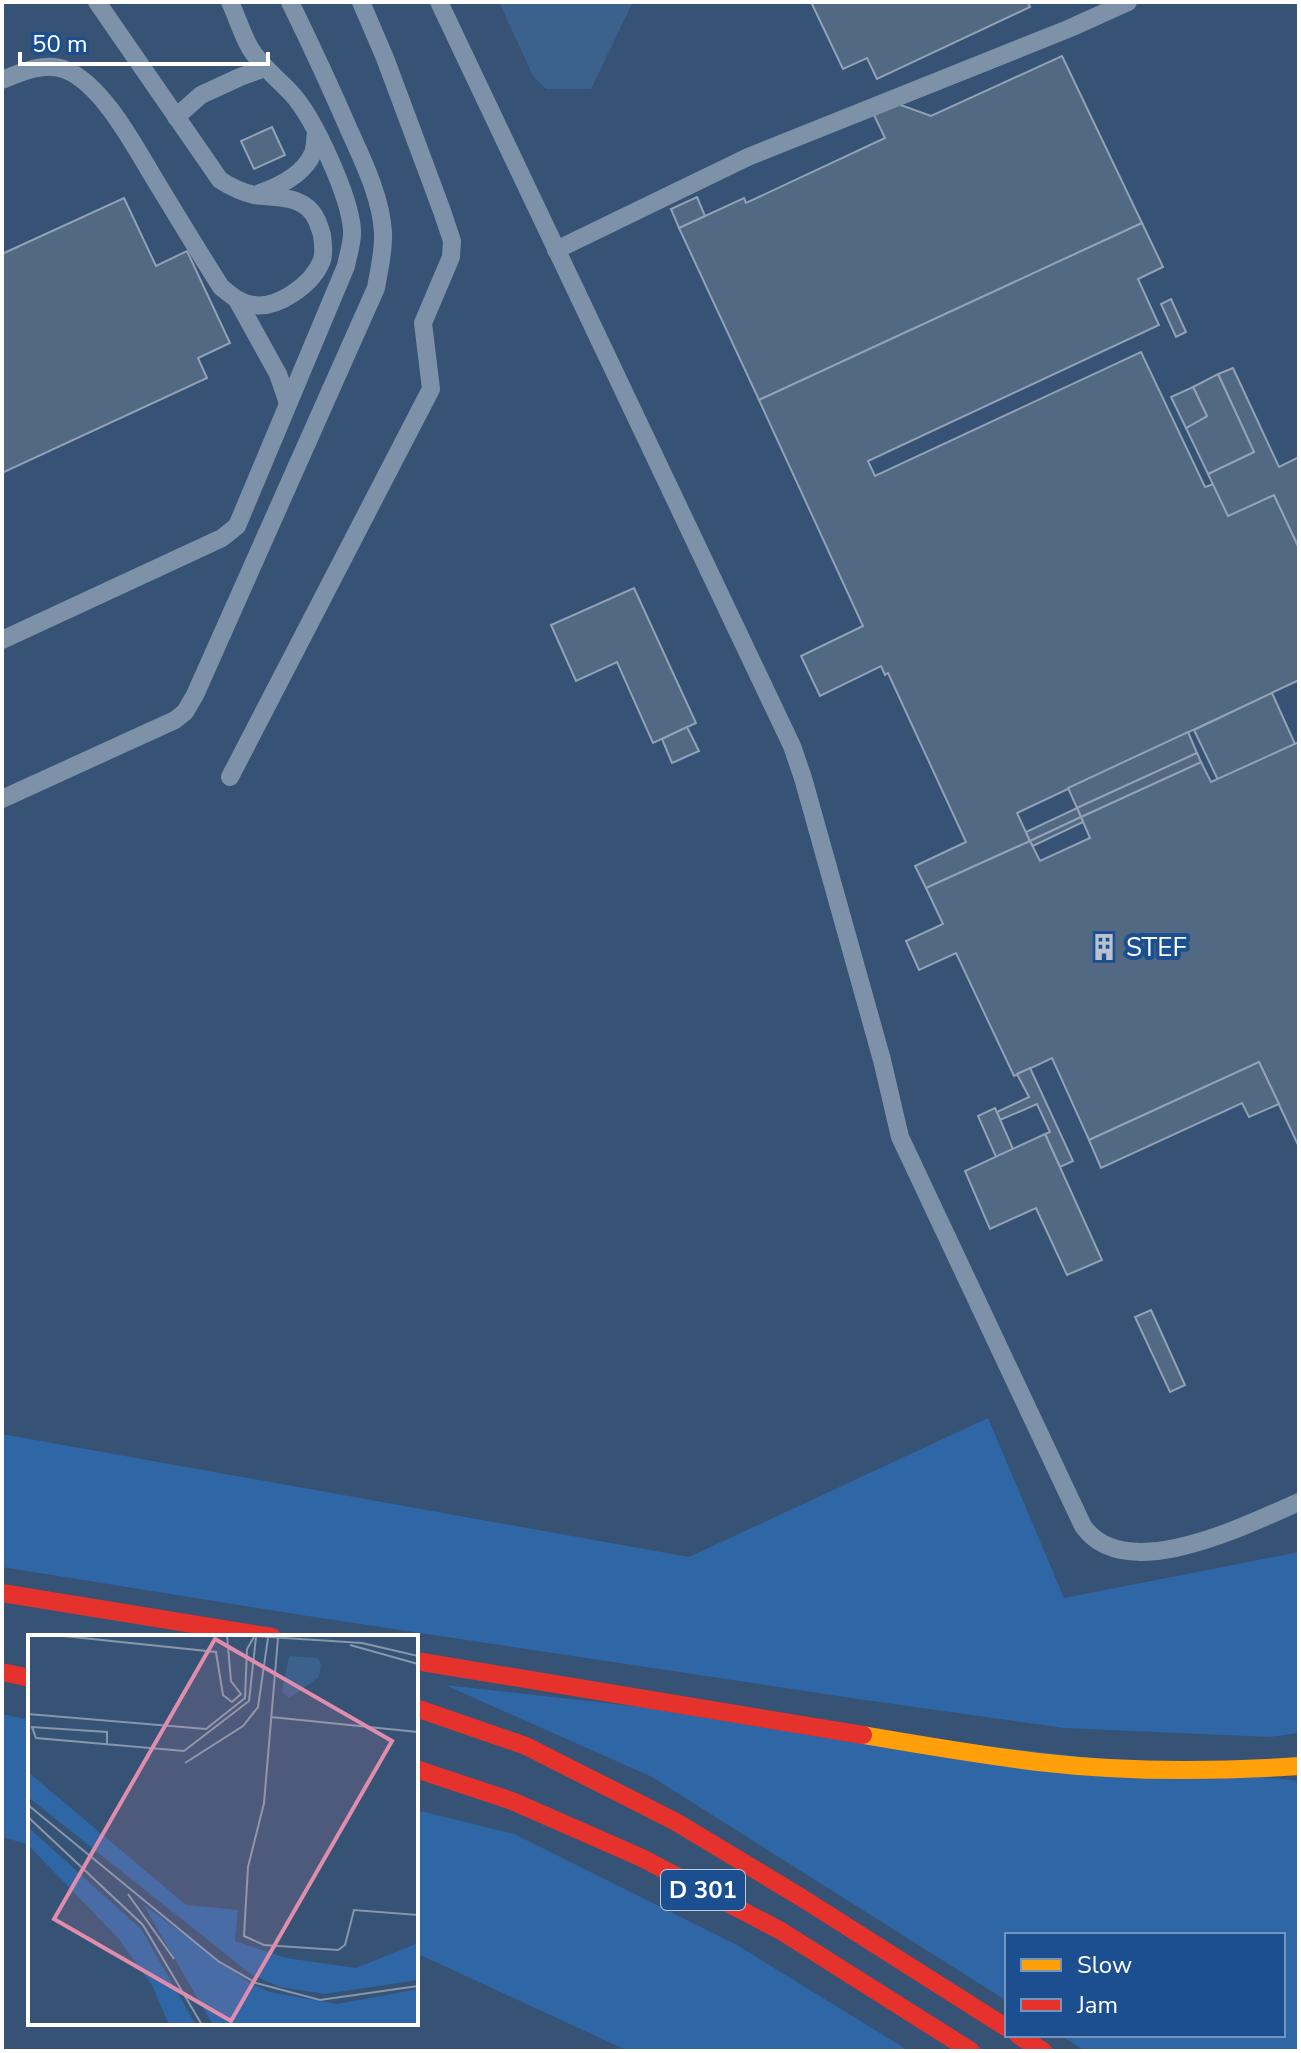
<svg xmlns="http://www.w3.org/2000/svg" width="1301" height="2053" viewBox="0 0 1301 2053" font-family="'Nunito Sans',sans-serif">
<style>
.green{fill:#2f66a5}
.water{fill:#3b618d}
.building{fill:#526984;stroke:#92a2b6;stroke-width:2}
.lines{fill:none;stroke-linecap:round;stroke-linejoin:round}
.lane{stroke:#7d92a8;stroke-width:18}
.slow{stroke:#ff9f0a;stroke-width:18}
.jam{stroke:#e5322d;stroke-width:18}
.labels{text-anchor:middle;stroke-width:8;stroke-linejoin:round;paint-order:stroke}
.shield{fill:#1b4f8f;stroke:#bbcadd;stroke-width:2}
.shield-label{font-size:24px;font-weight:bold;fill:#fff}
.poi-label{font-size:26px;fill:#fff;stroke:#1b4f8f;text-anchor:start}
.inset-road{fill:none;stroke:#8697ac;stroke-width:2}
.view{fill:#e08cad;fill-opacity:0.15;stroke:#e08cad;stroke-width:4}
.inset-edge{fill:none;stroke:#fff;stroke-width:4}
</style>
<rect width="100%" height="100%" fill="#365274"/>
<g class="green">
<path d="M 988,1418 L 1064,1598 L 1299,1552 L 1299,1733 L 1270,1737 L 1064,1728 L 858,1699 L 314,1617 L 2,1567 L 2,1434 L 689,1557 Z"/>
<path d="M 445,1685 L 1299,1781 L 1299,2051 L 1085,2051 L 1060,2035 L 1283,2035 L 1283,1935 L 1007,1935 L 1007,2001 L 652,1777 Z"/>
<path d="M 2,1714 L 30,1720 L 30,1845 L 2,1837 Z"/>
<path d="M 416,1810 L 514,1834 L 737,1945 L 909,2051 L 628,2051 L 416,1953 Z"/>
</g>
<path class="water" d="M 499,2 L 633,2 L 591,89 L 546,89 L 533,76 Z"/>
<g class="building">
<path d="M 811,2 L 1028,2 L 1030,7 L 877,79 L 867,58 L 843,69 Z"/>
<path d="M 1062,56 L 1142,223 L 759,400 L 679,228 L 744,198 L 746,203 L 885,138 L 874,115 L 898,104 L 931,116 Z"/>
<path d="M 272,127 L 285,155 L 254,169 L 241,141 Z"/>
<path d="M 697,197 L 705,216 L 679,228 L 671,209 Z"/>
<path d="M 124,198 L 156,266 L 187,251 L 230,343 L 198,358 L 207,378 L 2,473 L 2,254 Z"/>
<path d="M 1142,223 L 1163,267 L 1138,279 L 1159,325 L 868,461 L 875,476 L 1141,352 L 1205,487 L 1214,484 L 1228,516 L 1274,495 L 1299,548 L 1299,680 L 1017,813 L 1030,841 L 926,888 L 915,866 L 966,842 L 888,673 L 885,675 L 881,666 L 820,696 L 801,656 L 863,626 L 759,400 Z"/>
<path d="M 1171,299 L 1186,332 L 1176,337 L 1161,304 Z"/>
<path d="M 1233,368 L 1279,467 L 1299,457 L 1299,548 L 1274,495 L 1228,516 L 1208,474 L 1254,452 L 1218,374 Z"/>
<path d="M 1218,374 L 1254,452 L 1208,474 L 1186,428 L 1207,416 L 1193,387 Z"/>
<path d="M 1193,387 L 1207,416 L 1186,428 L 1171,397 Z"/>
<path d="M 634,588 L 696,723 L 653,743 L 617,662 L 576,681 L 551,625 Z"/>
<path d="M 1272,693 L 1295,744 L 1218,780 L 1194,730 Z"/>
<path d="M 687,727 L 699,751 L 672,763 L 662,739 Z"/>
<path d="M 1188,732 L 1197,753 L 1077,808 L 1068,788 Z"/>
<path d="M 1299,742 L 1299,1147 L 1259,1062 L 1089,1140 L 1052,1058 L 1014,1076 L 956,953 L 919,970 L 906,941 L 943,924 L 926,888 L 1030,841 L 1040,861 L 1090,838 L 1081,817 L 1201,762 L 1211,782 Z"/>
<path d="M 1197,753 L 1201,762 L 1081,817 L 1077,808 Z"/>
<path d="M 1077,808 L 1081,817 L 1030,841 L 1026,832 Z"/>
<path d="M 1081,817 L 1083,822 L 1033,846 L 1030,841 Z"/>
<path d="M 1259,1062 L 1279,1104 L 1249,1117 L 1242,1103 L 1101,1168 L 1089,1140 Z"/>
<path d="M 1030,1068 L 1073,1161 L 1060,1167 L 1045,1134 L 1050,1132 L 1037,1104 L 1000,1120 L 997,1112 L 1029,1097 L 1017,1074 Z"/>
<path d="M 995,1108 L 1013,1149 L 996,1157 L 978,1116 Z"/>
<path d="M 1045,1134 L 1102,1260 L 1067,1275 L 1036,1208 L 990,1229 L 965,1171 Z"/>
<path d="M 1151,1310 L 1185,1385 L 1170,1392 L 1135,1317 Z"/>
</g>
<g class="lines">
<g class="lane">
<path d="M 439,2 L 792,746 L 803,778 L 882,1060 L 900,1137 L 1083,1526 C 1125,1587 1248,1524 1299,1502"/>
<path d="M 2,80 C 21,72 46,61 66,70 C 105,86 138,153 160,188 C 180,221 200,254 221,287 C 231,295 239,303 253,305 C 278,309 313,284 322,260 C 324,253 323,242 322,235 C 319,225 316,215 308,208 C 292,195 272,198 254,195 C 241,192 231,187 220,180 L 97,2"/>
<path d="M 176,117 L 201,95 L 240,77 L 265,68"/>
<path d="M 260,193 C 280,186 304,174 313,153 C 315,148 315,139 316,133"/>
<path d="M 556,250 L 748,157 L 1068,29 L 1128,2"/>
<path d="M 237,300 L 278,374 L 288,403"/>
<path d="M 2,640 L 222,538 L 237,526 L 346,266 C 348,255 353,241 352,230 C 350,197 314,118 292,94 C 278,79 261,66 250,48 C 242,34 237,17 230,2"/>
<path d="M 230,777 L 431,389 L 423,323 L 451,257 L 452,241 L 442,211 L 385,58 L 361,2"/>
<path d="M 2,799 L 175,720 L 185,712 L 195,695 L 376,288 C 379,270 384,251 383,232 C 381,198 364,163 350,132 C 331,88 311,45 290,2"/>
</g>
<path class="slow" d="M 863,1735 C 921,1745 980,1755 1038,1762 C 1124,1772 1212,1772 1299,1766"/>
<g class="jam">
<path d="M 2,1593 L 272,1637"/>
<path d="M 416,1661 L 863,1735"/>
<path d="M 2,1672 L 30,1678"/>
<path d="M 416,1708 L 526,1746 L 676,1822 L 802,1898 L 1007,2028"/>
<path d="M 416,1769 L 512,1801 L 642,1858 L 781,1931 L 971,2051"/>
<path d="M 1018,2035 L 1043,2051"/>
</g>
</g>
<defs>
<g id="building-bare" transform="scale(2.16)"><path d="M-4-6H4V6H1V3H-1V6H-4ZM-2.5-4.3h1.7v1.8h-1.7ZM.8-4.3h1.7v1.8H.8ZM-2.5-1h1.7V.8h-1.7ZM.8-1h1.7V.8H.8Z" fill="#b9c2ce" stroke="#1b4f8f" stroke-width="2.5" paint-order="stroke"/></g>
</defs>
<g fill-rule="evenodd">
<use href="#building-bare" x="1104" y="947"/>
</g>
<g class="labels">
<rect class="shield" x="661" y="1870" width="84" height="40" rx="6"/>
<g class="shield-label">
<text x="703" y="1898">D 301</text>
</g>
<g class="poi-label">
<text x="1126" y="956">STEF</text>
</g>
</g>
<g transform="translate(28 1635)">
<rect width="390" height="390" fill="#365274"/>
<path d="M 0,137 L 158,270 L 210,275 L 207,306 L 258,323 L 328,333 L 390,308 L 390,345 L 297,359 L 252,352 L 224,340 L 0,162 ZM 0,192 L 113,294 L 168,390 L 141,390 L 124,350 L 90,303 L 0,210 ZM 115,269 L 220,347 L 242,357 L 309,369 L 390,354 L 390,390 L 185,390 Z" fill="#2f66a5"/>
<path d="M 261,21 L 290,23 L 293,29 L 291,42 L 261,63 L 254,56 Z" fill="#3b618d"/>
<path class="inset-road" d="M 26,0 L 188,17 L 195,60 L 204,67 L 213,59 L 203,46 L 199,0M 211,0 L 334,8 L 390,21M 250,3 L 236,168 L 220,232 L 216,301 L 236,310 L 310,315 L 317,310 L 326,275 L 390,280M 322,10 L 390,29M 0,79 L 178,94 L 217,63 L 219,14 L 226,2M 243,82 L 390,97M 79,109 L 79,97 L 4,92 L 8,103 L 156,116 L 221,66 L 228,2M 157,128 L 215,91 L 230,72 L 240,3M 0,170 L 190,326 L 228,348 L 292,365 L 390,351M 0,182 L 115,290 L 174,390M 100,259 L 146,324"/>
<path class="view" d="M 187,4 L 364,106 L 203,386 L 26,284 Z"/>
<rect width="390" height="390" class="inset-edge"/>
</g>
<rect width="1301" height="2053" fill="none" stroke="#ffffff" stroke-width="8"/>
<rect x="1005" y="1933" width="280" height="104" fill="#1b4f8f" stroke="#7695bc" stroke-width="2"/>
<rect x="1021" y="1959" width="40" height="12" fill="#ff9f0a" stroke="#7695bc" stroke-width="2"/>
<text x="1077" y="1973" font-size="24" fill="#ffffff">Slow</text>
<rect x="1021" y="1999" width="40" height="12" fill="#e5322d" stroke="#7695bc" stroke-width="2"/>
<text x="1077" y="2013" font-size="24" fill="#ffffff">Jam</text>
<path d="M20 52v12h248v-12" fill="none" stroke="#ffffff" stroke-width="4"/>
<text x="32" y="52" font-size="24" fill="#ffffff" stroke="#1b4f8f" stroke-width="6" paint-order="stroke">50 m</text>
</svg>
